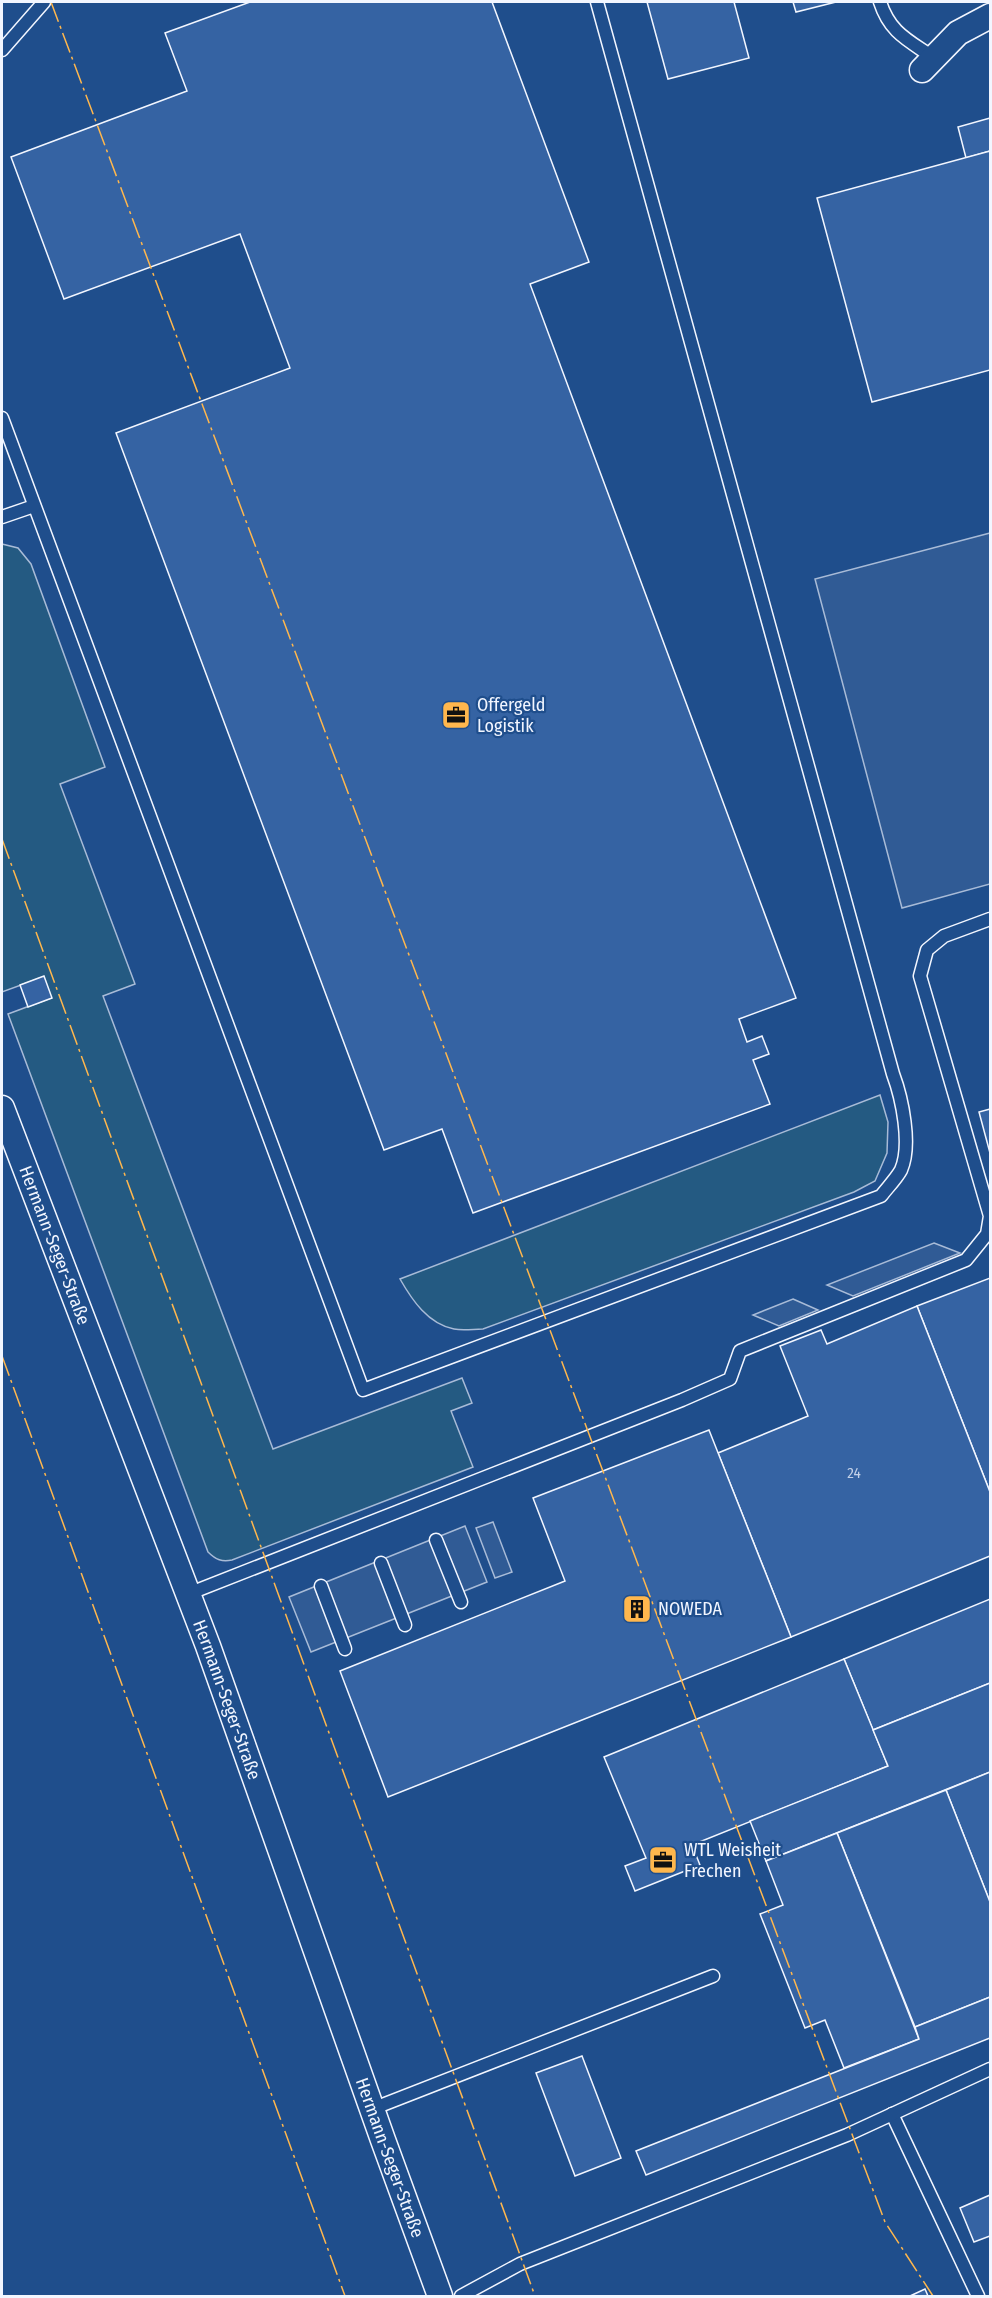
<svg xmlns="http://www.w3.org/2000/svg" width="992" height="2298" viewBox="0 0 992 2298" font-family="'Fira Sans Condensed',sans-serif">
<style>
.green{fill:#245a82;stroke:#a8bbd7;stroke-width:1.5}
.parking{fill:#305b95;stroke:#a8bbd7;stroke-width:1.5}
.building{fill:#3563a3;stroke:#f2f6ff;stroke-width:1.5}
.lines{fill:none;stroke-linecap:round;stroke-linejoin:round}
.lane-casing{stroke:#f2f6ff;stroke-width:15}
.street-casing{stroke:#f2f6ff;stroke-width:27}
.lane{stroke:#1f4e8c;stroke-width:12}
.street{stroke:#1f4e8c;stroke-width:24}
.power{stroke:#ffb74d;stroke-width:1.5;stroke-dasharray:21 4.5 3 4.5;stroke-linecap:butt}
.labels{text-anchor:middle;stroke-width:4.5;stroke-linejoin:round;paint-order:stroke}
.number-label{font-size:15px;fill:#c3d1e8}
.poi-label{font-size:18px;fill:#f2f6ff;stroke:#1f4e8c;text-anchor:start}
.street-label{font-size:18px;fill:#f2f6ff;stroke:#1f4e8c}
</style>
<rect width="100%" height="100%" fill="#1f4e8c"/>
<g class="green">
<path d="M 2,544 L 18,548 L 31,564 L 105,767 L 60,784 L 135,984 L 103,996 L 273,1449 L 462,1378 L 472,1403 L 451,1411 L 473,1467 L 232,1560 C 222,1562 216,1560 208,1552 L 8,1014 L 51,998 L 43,977 L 2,992 Z"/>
<path d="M 880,1095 L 888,1122 L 887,1153 L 875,1181 L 854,1192 L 483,1329 C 474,1329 463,1331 454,1329 C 428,1324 412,1300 400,1279 Z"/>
</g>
<g class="parking">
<path d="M 990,533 L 990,884 L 902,908 L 815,579 Z"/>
<path d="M 934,1243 L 960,1253 L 853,1296 L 827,1285 Z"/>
<path d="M 793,1299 L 818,1310 L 779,1326 L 753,1315 Z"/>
<path d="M 493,1522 L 512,1572 L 495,1578 L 476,1528 Z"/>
<path d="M 465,1526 L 487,1582 L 311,1652 L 289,1597 Z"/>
</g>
<g class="building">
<path d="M 250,2 L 492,2 L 589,262 L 530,284 L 796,998 L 739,1019 L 747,1042 L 762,1036 L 769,1054 L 753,1060 L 770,1104 L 473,1213 L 442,1129 L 384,1150 L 116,433 L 290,368 L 240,234 L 64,299 L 11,157 L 187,91 L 165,33 Z"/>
<path d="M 647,2 L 734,2 L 749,58 L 668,79 Z"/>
<path d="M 793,2 L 836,2 L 796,12 Z"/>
<path d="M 990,118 L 990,151 L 966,158 L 958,127 Z"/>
<path d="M 990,151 L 990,370 L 872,402 L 817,198 Z"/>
<path d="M 44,976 L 52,998 L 28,1007 L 20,985 Z"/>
<path d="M 990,1109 L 990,1153 L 979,1112 Z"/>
<path d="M 990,1278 L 990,1492 L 917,1306 Z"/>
<path d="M 917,1306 L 990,1492 L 990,1556 L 791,1637 L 718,1453 L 808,1416 L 780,1346 L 821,1330 L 827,1344 Z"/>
<path d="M 709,1430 L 791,1637 L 388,1797 L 340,1671 L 565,1581 L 533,1498 Z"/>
<path d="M 990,1599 L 990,1683 L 873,1730 L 844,1659 Z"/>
<path d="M 844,1659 L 888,1766 L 692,1845 L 700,1865 L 635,1891 L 625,1866 L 646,1858 L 604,1757 Z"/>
<path d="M 990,1683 L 990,1772 L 766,1861 L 750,1821 L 888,1766 L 873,1730 Z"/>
<path d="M 990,1772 L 990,1902 L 946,1790 Z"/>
<path d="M 946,1790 L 990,1902 L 990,1997 L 915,2027 L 837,1833 Z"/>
<path d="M 837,1833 L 919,2039 L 844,2068 L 825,2020 L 805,2028 L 760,1914 L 783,1905 L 766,1861 Z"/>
<path d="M 990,1997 L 990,2038 L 646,2175 L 636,2151 L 919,2039 L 915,2027 Z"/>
<path d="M 582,2056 L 621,2158 L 575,2176 L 536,2073 Z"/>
<path d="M 990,2195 L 990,2236 L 974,2242 L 960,2208 Z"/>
<path d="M 925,2289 L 928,2296 L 910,2296 Z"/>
</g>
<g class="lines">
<g class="lane-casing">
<g id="lane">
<path d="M 880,2 C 890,33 908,40 934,58"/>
<path d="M 2,50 L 44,2"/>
<path d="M 2,418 L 363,1390 L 881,1196 C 887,1188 896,1179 901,1170 C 912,1145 902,1098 893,1074 L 597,2"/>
<path d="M 2,517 L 34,506"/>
<path d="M 436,1540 L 461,1602"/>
<path d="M 381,1563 L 405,1625"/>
<path d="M 321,1586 L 345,1649"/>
<path d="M 188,1594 L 682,1400 L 730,1379 L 740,1351 L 966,1260 L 987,1234 L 990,1216 L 920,976 L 927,950 L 944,936 L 990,919"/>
<path d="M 372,2109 L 713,1976"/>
<path d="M 892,2114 L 978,2296"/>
<path d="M 461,2296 L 520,2264 L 847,2135 L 990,2069"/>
</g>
</g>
<g class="street-casing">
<g id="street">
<path d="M 922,70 L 958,33 L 990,16"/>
<path id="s1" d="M 2,1108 L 208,1646 L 383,2140 L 440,2296"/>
</g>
</g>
<use href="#lane" class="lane"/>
<use href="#street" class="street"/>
<g class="power">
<path d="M 51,2 L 885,2222 L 933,2296"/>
<path d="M 2,839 L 535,2296"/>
<path d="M 2,1356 L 345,2296"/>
</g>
</g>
<defs>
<g id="office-square" transform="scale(1.5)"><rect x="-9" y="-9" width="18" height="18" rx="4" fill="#ffb74d" stroke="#1f4e8c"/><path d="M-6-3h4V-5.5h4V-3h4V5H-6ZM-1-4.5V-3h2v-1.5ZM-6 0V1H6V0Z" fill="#111"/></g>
<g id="building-square" transform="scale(1.5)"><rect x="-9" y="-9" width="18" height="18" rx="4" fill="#ffb74d" stroke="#1f4e8c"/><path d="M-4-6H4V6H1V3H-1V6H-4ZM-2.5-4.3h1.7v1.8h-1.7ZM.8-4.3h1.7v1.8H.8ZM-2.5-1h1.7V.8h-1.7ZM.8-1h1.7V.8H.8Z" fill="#111"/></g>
</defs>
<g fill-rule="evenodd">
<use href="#office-square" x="456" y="715"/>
<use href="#building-square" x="637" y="1609"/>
<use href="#office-square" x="663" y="1860"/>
</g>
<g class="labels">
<g class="number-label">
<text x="854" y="1478">24</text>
</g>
<g class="poi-label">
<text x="477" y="711">Offergeld<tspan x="477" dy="21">Logistik</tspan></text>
<text x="658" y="1615">NOWEDA</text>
<text x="684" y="1856">WTL Weisheit<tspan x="684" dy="21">Frechen</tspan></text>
</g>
<g class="street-label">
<text dy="6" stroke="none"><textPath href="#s1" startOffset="147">Hermann-Seger-Straße</textPath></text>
<text dy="6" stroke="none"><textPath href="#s1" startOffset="633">Hermann-Seger-Straße</textPath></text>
<text dy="6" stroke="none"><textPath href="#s1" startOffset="1119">Hermann-Seger-Straße</textPath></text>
</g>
</g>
<rect width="992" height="2298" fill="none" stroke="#f2f6ff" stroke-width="6"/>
</svg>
